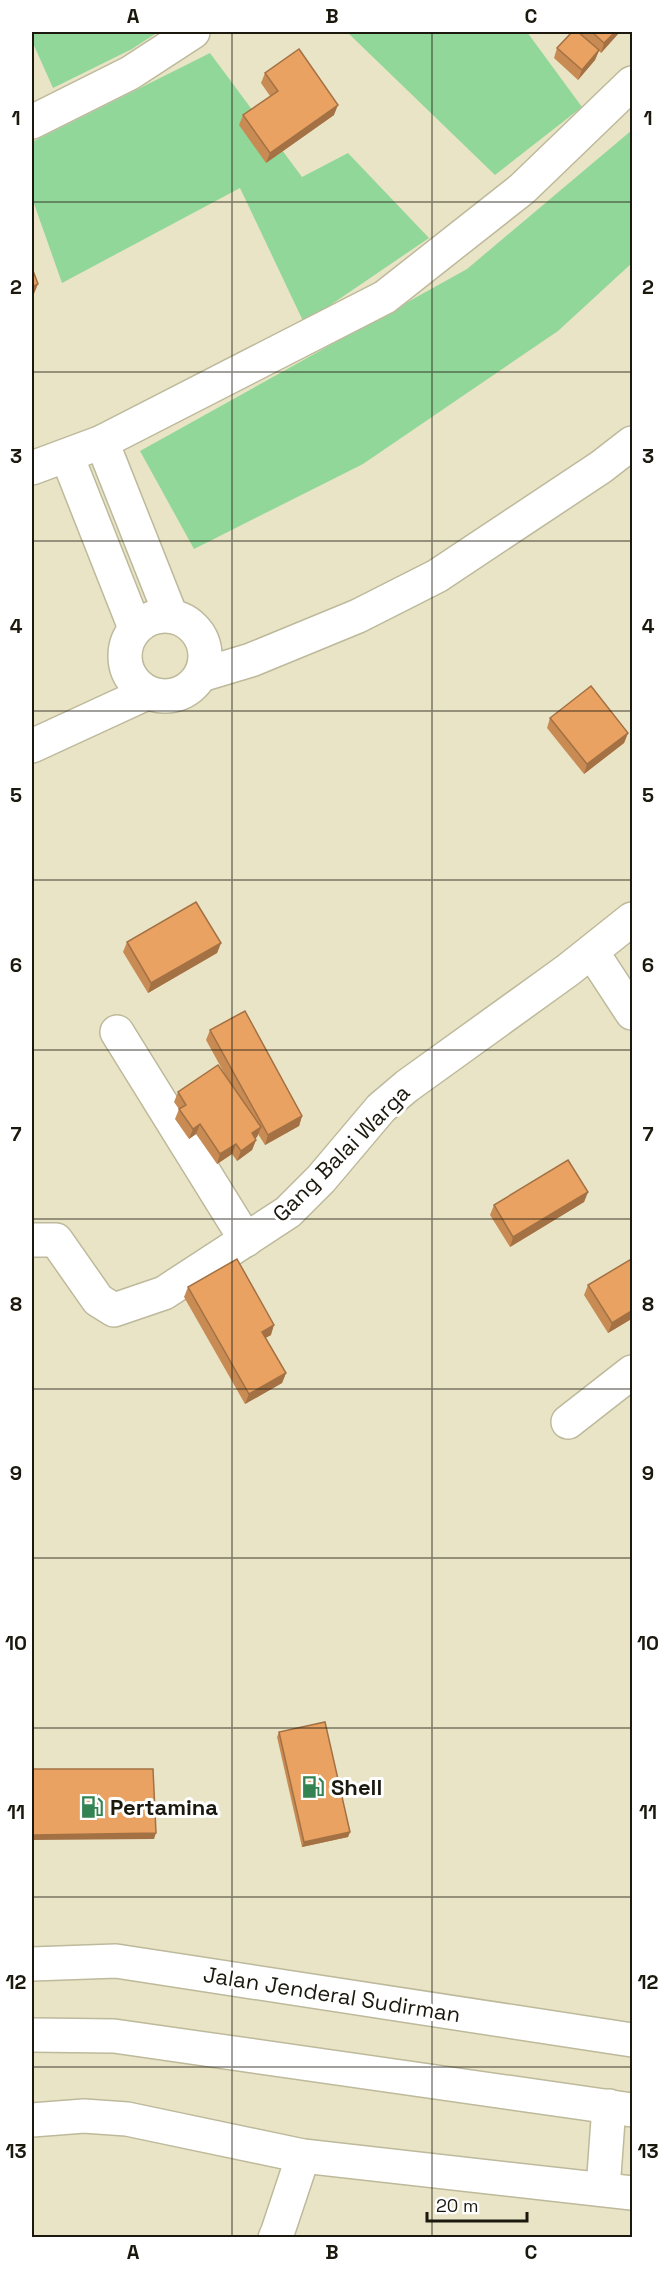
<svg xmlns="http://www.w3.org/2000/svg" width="664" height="2269" viewBox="0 0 664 2269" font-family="'Space Grotesk',sans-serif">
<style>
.green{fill:#92d79a}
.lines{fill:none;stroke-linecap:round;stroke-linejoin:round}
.minor-casing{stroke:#bdb99b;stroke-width:36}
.major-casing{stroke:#bdb99b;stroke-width:36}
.minor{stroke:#fff;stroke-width:33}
.major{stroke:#fff;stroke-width:33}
.wall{fill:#c88b53}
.shaded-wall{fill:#a37144}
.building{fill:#e9a261;stroke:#a37144;stroke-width:1.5}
.grid{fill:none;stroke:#1b190e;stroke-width:1.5;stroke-opacity:0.55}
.labels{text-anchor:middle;stroke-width:6;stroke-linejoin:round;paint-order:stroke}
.street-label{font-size:22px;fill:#1b190e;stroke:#fff}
.poi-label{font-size:22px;font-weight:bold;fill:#1b190e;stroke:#fff;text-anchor:start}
.neatline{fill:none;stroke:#1b190e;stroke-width:2}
.grid-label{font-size:20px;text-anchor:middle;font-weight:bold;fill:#1b190e}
</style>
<rect width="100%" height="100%" fill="#eae4c6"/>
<g class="green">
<path d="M 32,32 L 158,32 L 132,49 L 53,88 L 32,41 Z"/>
<path d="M 347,32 L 527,32 L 582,107 L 495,175 Z"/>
<path d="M 210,53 L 302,177 L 348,153 L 429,238 L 304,323 L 240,188 L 62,283 L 32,198 L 32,142 Z"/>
<path d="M 632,130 L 632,263 L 558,331 L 363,464 L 194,549 L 140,451 L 467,269 Z"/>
</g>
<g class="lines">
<g class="minor-casing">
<g id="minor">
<path d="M 32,122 L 130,73 L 193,32"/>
<path d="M 102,442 L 171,616"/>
<path d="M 67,456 L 135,628"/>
<path d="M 32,468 L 102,442 L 385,297 L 522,189 L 632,83"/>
<circle cx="165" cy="656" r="40"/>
<path d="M 201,675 L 251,660 L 358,616 L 437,576 L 601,467 L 632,443"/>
<path d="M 32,746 L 147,693"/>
<path d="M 592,952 L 632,1013"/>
<path d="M 117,1032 L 246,1240"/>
<path d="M 32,1240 L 56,1240 L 98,1300 L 114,1310 L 164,1293 L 288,1212 L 321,1179 L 381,1108 L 407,1086 L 568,970 L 632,919"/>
<path d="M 568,1422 L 632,1372"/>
<path d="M 32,2120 L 84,2116 L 127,2119 L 303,2156 L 632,2193"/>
<path d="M 603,2189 L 609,2106"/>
<path d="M 275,2238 L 278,2231 L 303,2156"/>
</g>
</g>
<g class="major-casing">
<g id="major">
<path d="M 32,1964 L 116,1961 L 632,2040"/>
<path d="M 32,2035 L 114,2036 L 632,2110"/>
</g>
</g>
<use href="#minor" class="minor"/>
<use href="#major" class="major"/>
</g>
<g class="wall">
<path d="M 572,32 L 619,32 L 618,34 L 601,53 L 599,51 L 595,60 L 578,80 L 554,58 L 557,48 Z"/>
<path d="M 265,73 L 334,115 L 266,163 L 239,125 L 243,115 L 270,96 L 261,83 Z"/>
<path d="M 550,718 L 628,733 L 624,743 L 584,774 L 547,728 Z"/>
<path d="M 127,942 L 221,943 L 217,953 L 148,993 L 123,952 Z"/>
<path d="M 210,1030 L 302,1116 L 299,1126 L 265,1145 L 258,1134 L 257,1137 L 255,1138 L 256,1140 L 252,1150 L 237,1161 L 232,1154 L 217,1164 L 196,1134 L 189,1139 L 175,1119 L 179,1109 L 174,1102 L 178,1092 L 228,1080 L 206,1040 Z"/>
<path d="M 588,1192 L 584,1202 L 510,1247 L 490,1215 L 494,1205 Z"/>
<path d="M 588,1285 L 633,1318 L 608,1333 L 584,1295 Z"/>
<path d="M 188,1287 L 271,1335 L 265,1338 L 286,1373 L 282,1383 L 245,1404 L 184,1297 Z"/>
<path d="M 279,1732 L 350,1832 L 348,1837 L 302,1847 L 277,1737 Z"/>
</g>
<g class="shaded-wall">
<path d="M 615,32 L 619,32 L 618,34 L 601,53 L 604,43 Z"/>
<path d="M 599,50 L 595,60 L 578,80 L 582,70 Z"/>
<path d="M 338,105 L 334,115 L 266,163 L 270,153 Z"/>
<path d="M 38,284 L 34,294 L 32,295 L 32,287 Z"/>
<path d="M 628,733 L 624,743 L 584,774 L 587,764 Z"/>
<path d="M 221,943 L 217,953 L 148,993 L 151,983 Z"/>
<path d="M 302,1116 L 299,1126 L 265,1145 L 268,1135 Z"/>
<path d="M 200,1124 L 196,1134 L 189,1139 L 193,1129 Z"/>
<path d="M 261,1127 L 257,1137 L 248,1143 L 252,1133 Z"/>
<path d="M 256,1140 L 252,1150 L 237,1161 L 241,1151 Z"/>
<path d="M 236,1144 L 232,1154 L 217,1164 L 220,1154 Z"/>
<path d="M 588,1192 L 584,1202 L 510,1247 L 513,1237 Z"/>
<path d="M 633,1310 L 633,1318 L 608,1333 L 612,1323 Z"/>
<path d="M 274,1325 L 271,1335 L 258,1342 L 262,1332 Z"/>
<path d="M 286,1373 L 282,1383 L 245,1404 L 249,1394 Z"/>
<path d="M 350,1832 L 348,1837 L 302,1847 L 304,1842 Z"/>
<path d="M 156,1833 L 154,1839 L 32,1840 L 32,1835 Z"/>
</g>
<g class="building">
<path d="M 572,32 L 578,32 L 599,50 L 582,70 L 557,48 Z"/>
<path d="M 592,32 L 615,32 L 604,43 Z"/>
<path d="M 299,49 L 338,105 L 270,153 L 243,115 L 278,91 L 265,73 Z"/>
<path d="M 32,268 L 38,284 L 32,287 Z"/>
<path d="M 591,686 L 628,733 L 587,764 L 550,718 Z"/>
<path d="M 196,902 L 221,943 L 151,983 L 127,942 Z"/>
<path d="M 245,1011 L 302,1116 L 268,1135 L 210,1030 Z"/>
<path d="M 218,1065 L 261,1127 L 252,1133 L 256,1140 L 241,1151 L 236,1144 L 220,1154 L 200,1124 L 193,1129 L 179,1109 L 186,1105 L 178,1092 Z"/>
<path d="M 568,1160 L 588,1192 L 513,1237 L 494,1205 Z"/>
<path d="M 633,1258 L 633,1310 L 612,1323 L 588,1285 Z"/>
<path d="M 237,1259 L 274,1325 L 262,1332 L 286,1373 L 249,1394 L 188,1287 Z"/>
<path d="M 325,1722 L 350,1832 L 304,1842 L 279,1732 Z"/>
<path d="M 32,1769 L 153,1769 L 156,1833 L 32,1835 Z"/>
</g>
<path class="grid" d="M 232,32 L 232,2238M 432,32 L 432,2238M 32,202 L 632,202M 32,372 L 632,372M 32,541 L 632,541M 32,711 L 632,711M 32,880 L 632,880M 32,1050 L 632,1050M 32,1219 L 632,1219M 32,1389 L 632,1389M 32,1558 L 632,1558M 32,1728 L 632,1728M 32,1897 L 632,1897M 32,2067 L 632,2067"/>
<defs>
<g id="fuel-bare" transform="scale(1.8)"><path d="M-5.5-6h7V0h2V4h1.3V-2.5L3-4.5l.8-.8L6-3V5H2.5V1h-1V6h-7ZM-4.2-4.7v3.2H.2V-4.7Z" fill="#348352" stroke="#fff" stroke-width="2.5" paint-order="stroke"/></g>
</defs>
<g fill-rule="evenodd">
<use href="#fuel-bare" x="313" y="1787"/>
<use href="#fuel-bare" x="92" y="1807"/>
</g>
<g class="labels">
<g class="street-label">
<text transform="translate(341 1153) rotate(-45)" y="8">Gang Balai Warga</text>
<text transform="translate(332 1994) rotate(9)" y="8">Jalan Jenderal Sudirman</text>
</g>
<g class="poi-label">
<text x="331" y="1795">Shell</text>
<text x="110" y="1815">Pertamina</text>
</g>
</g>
<rect width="664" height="2269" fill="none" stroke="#ffffff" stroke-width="66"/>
<path d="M427 2212v9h100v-9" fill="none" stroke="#1b190e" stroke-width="3"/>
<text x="436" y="2212" font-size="18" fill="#1b190e" stroke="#ffffff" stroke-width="4.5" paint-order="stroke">20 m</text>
<rect x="33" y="33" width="598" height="2203" class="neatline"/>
<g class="grid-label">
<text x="133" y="23">A</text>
<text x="332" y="23">B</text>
<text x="531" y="23">C</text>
<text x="16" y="125">1</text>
<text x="648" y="125">1</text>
<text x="16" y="294">2</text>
<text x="648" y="294">2</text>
<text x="16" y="463">3</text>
<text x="648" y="463">3</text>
<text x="16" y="633">4</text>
<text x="648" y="633">4</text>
<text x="16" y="802">5</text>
<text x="648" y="802">5</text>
<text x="16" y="972">6</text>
<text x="648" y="972">6</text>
<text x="16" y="1141">7</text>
<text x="648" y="1141">7</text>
<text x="16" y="1311">8</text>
<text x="648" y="1311">8</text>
<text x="16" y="1480">9</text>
<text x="648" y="1480">9</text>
<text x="16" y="1650">10</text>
<text x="648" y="1650">10</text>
<text x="16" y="1819">11</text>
<text x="648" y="1819">11</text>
<text x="16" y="1989">12</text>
<text x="648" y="1989">12</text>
<text x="16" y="2158">13</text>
<text x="648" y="2158">13</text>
<text x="133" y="2259">A</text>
<text x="332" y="2259">B</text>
<text x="531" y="2259">C</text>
</g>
</svg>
